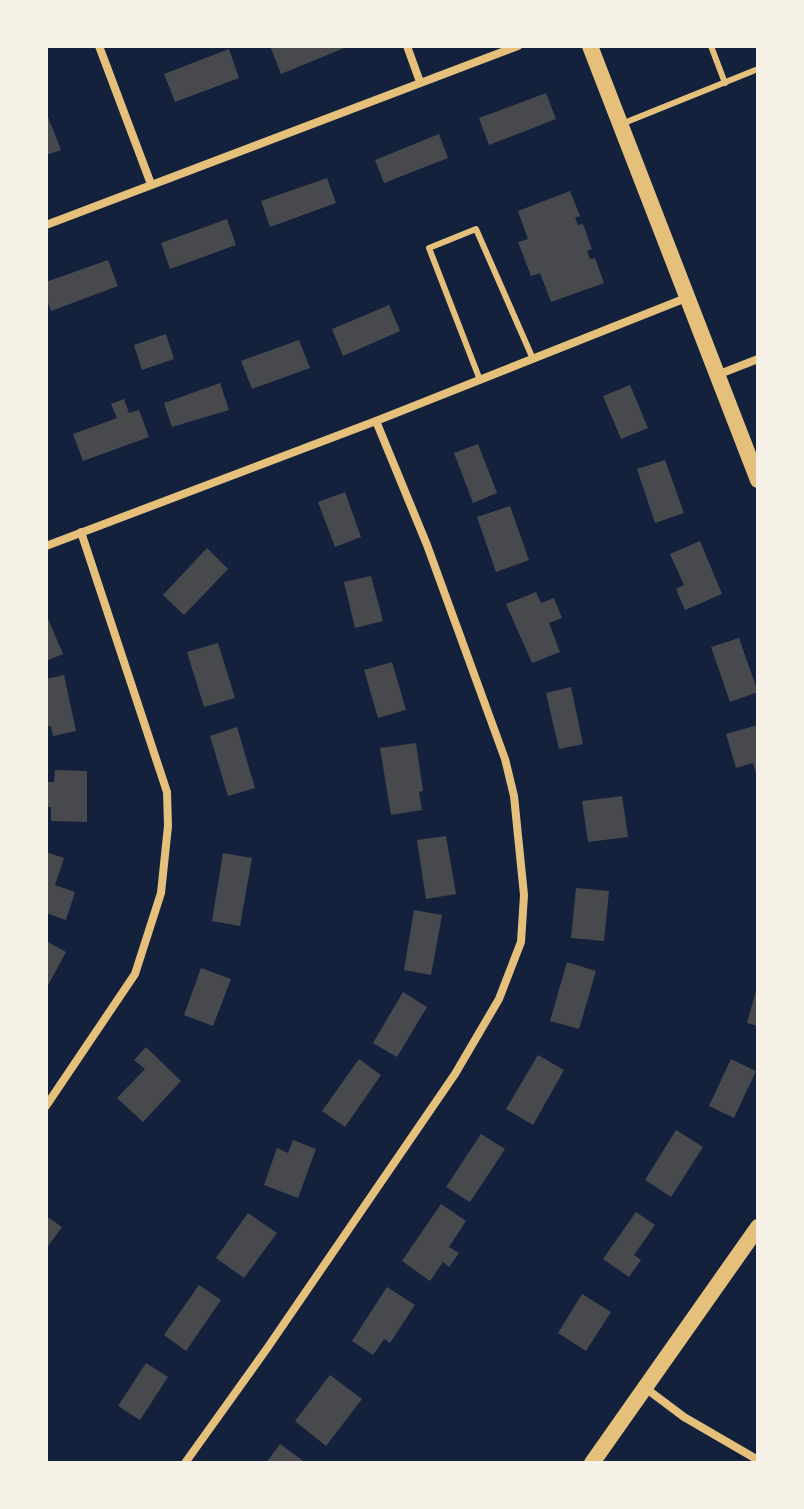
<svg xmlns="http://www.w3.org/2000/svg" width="804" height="1509" viewBox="0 0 804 1509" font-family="'Open Sans',sans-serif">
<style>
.building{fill:#48494c}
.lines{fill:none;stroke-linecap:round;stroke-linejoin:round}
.service{stroke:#e5c07b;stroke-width:6}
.minor{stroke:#e5c07b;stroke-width:8}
.secondary{stroke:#e5c07b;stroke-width:16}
</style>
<rect width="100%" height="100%" fill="#14213d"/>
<g class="building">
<path d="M 270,46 L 349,46 L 281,74 Z"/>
<path d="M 229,49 L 239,78 L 175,102 L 164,74 Z"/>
<path d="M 546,93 L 556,119 L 489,145 L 479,118 Z"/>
<path d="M 46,112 L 61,150 L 46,155 Z"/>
<path d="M 439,134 L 448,158 L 384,183 L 375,160 Z"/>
<path d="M 327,178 L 336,203 L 270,227 L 261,201 Z"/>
<path d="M 570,191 L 580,216 L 575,218 L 578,225 L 583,224 L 592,249 L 587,251 L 590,259 L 595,258 L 604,283 L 551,302 L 540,273 L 531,276 L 518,242 L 528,239 L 518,211 Z"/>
<path d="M 227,219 L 236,245 L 170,269 L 161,243 Z"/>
<path d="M 108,260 L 118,286 L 51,311 L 46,298 L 46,282 Z"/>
<path d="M 389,305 L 400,331 L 343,356 L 332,329 Z"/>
<path d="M 166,334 L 174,359 L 142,370 L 134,345 Z"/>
<path d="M 299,340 L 310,368 L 252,389 L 241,361 Z"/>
<path d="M 220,383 L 229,410 L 172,427 L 164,403 Z"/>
<path d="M 630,385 L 648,428 L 621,439 L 603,396 Z"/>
<path d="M 124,399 L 129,413 L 139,410 L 149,437 L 83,461 L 73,434 L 117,418 L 111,404 Z"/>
<path d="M 478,444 L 497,493 L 473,503 L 454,453 Z"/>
<path d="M 665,460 L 684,513 L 655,523 L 637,469 Z"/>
<path d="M 345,492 L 361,537 L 335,547 L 318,502 Z"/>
<path d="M 510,506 L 529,560 L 496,572 L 477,517 Z"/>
<path d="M 700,541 L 722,594 L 685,610 L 676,589 L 684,585 L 670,554 Z"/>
<path d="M 207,548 L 228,569 L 184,615 L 163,595 Z"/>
<path d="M 371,576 L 383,621 L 355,628 L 344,582 Z"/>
<path d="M 536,592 L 541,603 L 554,598 L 562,618 L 549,623 L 560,652 L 532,663 L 506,604 Z"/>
<path d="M 46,614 L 63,654 L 46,661 Z"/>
<path d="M 739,638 L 758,692 L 730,702 L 711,647 Z"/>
<path d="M 218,643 L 235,698 L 204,707 L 187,652 Z"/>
<path d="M 392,662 L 406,710 L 378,718 L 364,670 Z"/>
<path d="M 64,675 L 76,731 L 53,736 L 51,726 L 46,727 L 46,679 Z"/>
<path d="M 571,687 L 583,744 L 559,749 L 546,693 Z"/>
<path d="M 758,725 L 758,777 L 757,777 L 753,763 L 736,768 L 726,734 Z"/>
<path d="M 237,727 L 255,788 L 228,796 L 210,736 Z"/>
<path d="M 416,743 L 423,791 L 419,792 L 422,810 L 391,815 L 380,748 Z"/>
<path d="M 55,770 L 87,771 L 87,822 L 51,821 L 51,807 L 46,807 L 46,782 L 54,782 Z"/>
<path d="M 622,796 L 628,837 L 588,842 L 582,801 Z"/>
<path d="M 446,836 L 456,894 L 426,899 L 417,840 Z"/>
<path d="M 46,852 L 64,858 L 55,885 L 75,892 L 66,920 L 46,913 Z"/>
<path d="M 223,853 L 252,858 L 240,926 L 212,921 Z"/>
<path d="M 576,888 L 609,891 L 604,941 L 571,938 Z"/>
<path d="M 414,910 L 442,915 L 431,975 L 404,970 Z"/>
<path d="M 46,941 L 66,952 L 46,989 Z"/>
<path d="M 567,962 L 596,971 L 579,1029 L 550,1021 Z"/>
<path d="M 201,968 L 231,979 L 213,1026 L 184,1015 Z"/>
<path d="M 757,987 L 758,987 L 758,1026 L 747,1023 Z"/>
<path d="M 403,992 L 427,1007 L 397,1057 L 373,1043 Z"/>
<path d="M 146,1047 L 181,1081 L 143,1122 L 117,1098 L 145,1069 L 134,1060 Z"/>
<path d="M 538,1055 L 564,1070 L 533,1125 L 506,1109 Z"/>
<path d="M 359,1059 L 381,1075 L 345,1127 L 322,1111 Z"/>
<path d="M 731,1059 L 756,1071 L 734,1118 L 709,1106 Z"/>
<path d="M 676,1130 L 703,1147 L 671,1197 L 645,1180 Z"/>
<path d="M 481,1134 L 505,1149 L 470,1202 L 446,1187 Z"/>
<path d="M 293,1140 L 316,1149 L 298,1198 L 264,1185 L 277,1148 L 288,1153 Z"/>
<path d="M 441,1204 L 466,1221 L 449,1247 L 459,1253 L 449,1267 L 443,1262 L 430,1281 L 402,1261 Z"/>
<path d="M 636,1212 L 655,1225 L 634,1255 L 641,1260 L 629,1277 L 603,1259 Z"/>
<path d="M 248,1213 L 277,1233 L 244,1278 L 216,1258 Z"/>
<path d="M 46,1216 L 62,1227 L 46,1249 Z"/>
<path d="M 199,1285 L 221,1300 L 186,1351 L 164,1335 Z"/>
<path d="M 387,1287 L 415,1305 L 390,1343 L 384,1339 L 373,1355 L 352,1341 Z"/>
<path d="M 582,1294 L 611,1312 L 586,1351 L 558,1333 Z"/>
<path d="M 146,1363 L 168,1377 L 140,1420 L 118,1406 Z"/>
<path d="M 330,1375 L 362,1399 L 326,1446 L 295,1421 Z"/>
<path d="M 280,1444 L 306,1463 L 266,1463 Z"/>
</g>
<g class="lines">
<g class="service">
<path d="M 711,46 L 725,83"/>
<path d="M 624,123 L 758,69"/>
<path d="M 480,380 L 429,248 L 476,229 L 533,359"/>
</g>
<g class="minor">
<path d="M 99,46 L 151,184"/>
<path d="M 407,46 L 420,82"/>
<path d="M 46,225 L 518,46"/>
<path d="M 717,375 L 758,359"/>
<path d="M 46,546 L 376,421 L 686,298"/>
<path d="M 46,1106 L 135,974 L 161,893 L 168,826 L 167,792 L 81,532"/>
<path d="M 644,1387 L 684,1417 L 758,1460"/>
<path d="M 185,1463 L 268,1347 L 455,1074 L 499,999 L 521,942 L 524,895 L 514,796 L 505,759 L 427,545 L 376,421"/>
</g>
<g class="secondary">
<path d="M 590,46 L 758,480"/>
<path d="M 592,1463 L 758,1227"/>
</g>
</g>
<rect width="804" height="1509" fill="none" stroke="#f6f1e7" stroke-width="96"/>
</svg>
